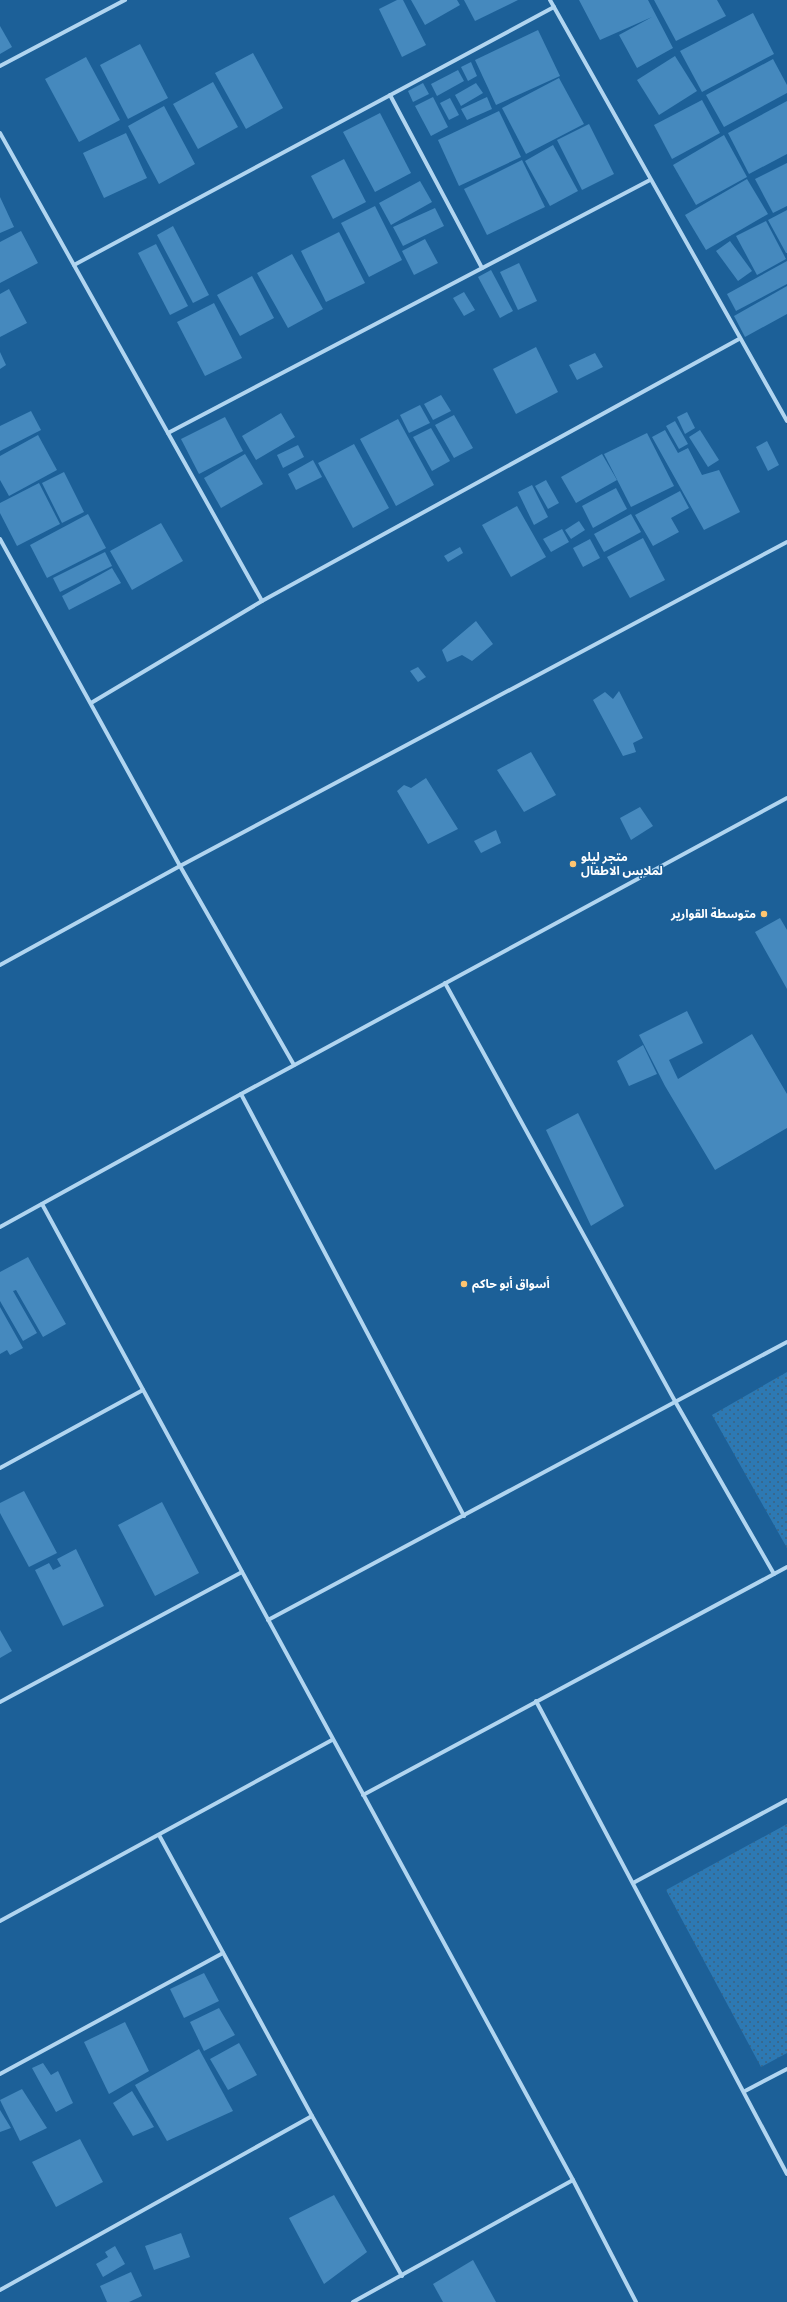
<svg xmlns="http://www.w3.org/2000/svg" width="787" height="2302" viewBox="0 0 787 2302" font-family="Cabin,'Noto Sans Arabic',sans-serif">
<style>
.garden{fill:url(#garden-dots)}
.building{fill:#4589be}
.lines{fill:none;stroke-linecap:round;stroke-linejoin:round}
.minor{stroke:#b1d5f0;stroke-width:4}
.poi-dot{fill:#ffc570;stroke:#1c6098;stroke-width:1.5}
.labels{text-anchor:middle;stroke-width:3;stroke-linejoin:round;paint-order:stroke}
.poi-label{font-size:12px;font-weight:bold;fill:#fff;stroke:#1c6098;text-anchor:start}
</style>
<defs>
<pattern id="garden-dots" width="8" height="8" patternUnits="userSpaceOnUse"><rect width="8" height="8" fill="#2d79b3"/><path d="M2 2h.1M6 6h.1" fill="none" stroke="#3c6280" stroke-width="1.8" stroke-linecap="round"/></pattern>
</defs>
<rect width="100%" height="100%" fill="#1c6098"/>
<g class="garden">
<path d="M 787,1372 L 787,1548 L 712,1415 Z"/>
<path d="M 787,1824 L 787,2053 L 761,2067 L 666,1890 Z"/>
</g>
<g class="building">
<path d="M 397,0 L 403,0 L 426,45 L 402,57 L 379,9 Z"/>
<path d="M 411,0 L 457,0 L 460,5 L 425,25 Z"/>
<path d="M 464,0 L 518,0 L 475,21 Z"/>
<path d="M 579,0 L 648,0 L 673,48 L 637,68 L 619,35 L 652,17 L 600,40 Z"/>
<path d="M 654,0 L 717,0 L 726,16 L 676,41 Z"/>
<path d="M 753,13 L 774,54 L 702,92 L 680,51 Z"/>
<path d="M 0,26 L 12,47 L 0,54 Z"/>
<path d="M 538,30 L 560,76 L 496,105 L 475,60 Z"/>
<path d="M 140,44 L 168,98 L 128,119 L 100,65 Z"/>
<path d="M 253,53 L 283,108 L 246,129 L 215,73 Z"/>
<path d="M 675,56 L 697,91 L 659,115 L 637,80 Z"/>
<path d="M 86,57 L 120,120 L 79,142 L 45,79 Z"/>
<path d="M 773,59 L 787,85 L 787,93 L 724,127 L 706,95 Z"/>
<path d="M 471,62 L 477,76 L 468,81 L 461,67 Z"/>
<path d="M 458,70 L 464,81 L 437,96 L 431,84 Z"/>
<path d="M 559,78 L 584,124 L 526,154 L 502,108 Z"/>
<path d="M 213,82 L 238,127 L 198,149 L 173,104 Z"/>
<path d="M 423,83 L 429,94 L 413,102 L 408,91 Z"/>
<path d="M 476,83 L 483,93 L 461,106 L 455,95 Z"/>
<path d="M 433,97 L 448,127 L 431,136 L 415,106 Z"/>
<path d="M 487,97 L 492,109 L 467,120 L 461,109 Z"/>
<path d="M 450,98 L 459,115 L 449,120 L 440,103 Z"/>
<path d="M 702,100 L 720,133 L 672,159 L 654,125 Z"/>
<path d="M 787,101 L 787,154 L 749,174 L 728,133 Z"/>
<path d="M 164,106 L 195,164 L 159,184 L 128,126 Z"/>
<path d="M 499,111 L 521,157 L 459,186 L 438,140 Z"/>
<path d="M 380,113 L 411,173 L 375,192 L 343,132 Z"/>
<path d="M 589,124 L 614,174 L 582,190 L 557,140 Z"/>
<path d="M 126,133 L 147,178 L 104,198 L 83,153 Z"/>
<path d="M 724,135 L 747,177 L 696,205 L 673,165 Z"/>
<path d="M 553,145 L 578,191 L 550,206 L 525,161 Z"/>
<path d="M 344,159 L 366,202 L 333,219 L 311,176 Z"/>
<path d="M 522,160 L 545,207 L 487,235 L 464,189 Z"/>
<path d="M 787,163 L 787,206 L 773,213 L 755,179 Z"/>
<path d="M 747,179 L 768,214 L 706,250 L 685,215 Z"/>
<path d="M 420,181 L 432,202 L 391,225 L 379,203 Z"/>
<path d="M 0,197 L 14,227 L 0,233 Z"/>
<path d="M 375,206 L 402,260 L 369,277 L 341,223 Z"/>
<path d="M 435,208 L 444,226 L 403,246 L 393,227 Z"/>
<path d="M 787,210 L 787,253 L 786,253 L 768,220 Z"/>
<path d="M 766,221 L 786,259 L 757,275 L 736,236 Z"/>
<path d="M 173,226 L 209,295 L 193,303 L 157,235 Z"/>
<path d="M 21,231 L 38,263 L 0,283 L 0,242 Z"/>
<path d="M 339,232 L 365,283 L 326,302 L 301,251 Z"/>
<path d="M 425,239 L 438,263 L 414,275 L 402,251 Z"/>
<path d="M 730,241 L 752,271 L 738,281 L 716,251 Z"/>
<path d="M 156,244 L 188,306 L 170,315 L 138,253 Z"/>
<path d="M 292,254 L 323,309 L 288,328 L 257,273 Z"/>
<path d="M 787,261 L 787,284 L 736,311 L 727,294 Z"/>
<path d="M 519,263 L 537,301 L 518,310 L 500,272 Z"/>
<path d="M 491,270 L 513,311 L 500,318 L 478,277 Z"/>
<path d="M 252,276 L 274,318 L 240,336 L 217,295 Z"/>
<path d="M 787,286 L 787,314 L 745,337 L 734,316 Z"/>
<path d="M 9,289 L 27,323 L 0,337 L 0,294 Z"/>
<path d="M 464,292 L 475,310 L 464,316 L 453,298 Z"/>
<path d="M 214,303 L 242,358 L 205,376 L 177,322 Z"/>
<path d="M 536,347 L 558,392 L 516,414 L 493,369 Z"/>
<path d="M 0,352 L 6,365 L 0,369 Z"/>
<path d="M 595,353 L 603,367 L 577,380 L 569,365 Z"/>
<path d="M 441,395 L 451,411 L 433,420 L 424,404 Z"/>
<path d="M 420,405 L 430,423 L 409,433 L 400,415 Z"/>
<path d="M 31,411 L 41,430 L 0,451 L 0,426 Z"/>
<path d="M 687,412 L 695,428 L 685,434 L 677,417 Z"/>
<path d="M 281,413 L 295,437 L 256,460 L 242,436 Z"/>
<path d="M 454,415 L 473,448 L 454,458 L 435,425 Z"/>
<path d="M 225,417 L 243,451 L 199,474 L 181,439 Z"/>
<path d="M 398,419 L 434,485 L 396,506 L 360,439 Z"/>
<path d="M 675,421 L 688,444 L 679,449 L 666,426 Z"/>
<path d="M 431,428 L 450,461 L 432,471 L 413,437 Z"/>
<path d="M 665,430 L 678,453 L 688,448 L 702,475 L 719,470 L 740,512 L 704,530 L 652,437 Z"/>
<path d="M 700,430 L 719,460 L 708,467 L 689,437 Z"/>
<path d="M 647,433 L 674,486 L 631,507 L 604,454 Z"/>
<path d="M 38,435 L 57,470 L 9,496 L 0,480 L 0,456 Z"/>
<path d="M 767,441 L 779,465 L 768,471 L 756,447 Z"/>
<path d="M 354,444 L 389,508 L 353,528 L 318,463 Z"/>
<path d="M 298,445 L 304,457 L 283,468 L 277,455 Z"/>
<path d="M 245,454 L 263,484 L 221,508 L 204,478 Z"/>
<path d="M 602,454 L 617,480 L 576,503 L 561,477 Z"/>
<path d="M 313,460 L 322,477 L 296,490 L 288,474 Z"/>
<path d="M 64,472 L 84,512 L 62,523 L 42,483 Z"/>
<path d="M 546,480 L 559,503 L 548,509 L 535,486 Z"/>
<path d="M 39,483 L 60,524 L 17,546 L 0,513 L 0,503 Z"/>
<path d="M 532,485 L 548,517 L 534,525 L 518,492 Z"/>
<path d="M 616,488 L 627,509 L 593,528 L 582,506 Z"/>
<path d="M 680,491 L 689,508 L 671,518 L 679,532 L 653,546 L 635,515 Z"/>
<path d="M 517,506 L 546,557 L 511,577 L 482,525 Z"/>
<path d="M 88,514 L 106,548 L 47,578 L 30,545 Z"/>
<path d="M 631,514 L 641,532 L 604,552 L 594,534 Z"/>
<path d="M 579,521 L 585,530 L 571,539 L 565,530 Z"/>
<path d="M 161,523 L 183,561 L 132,590 L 110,551 Z"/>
<path d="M 562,529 L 569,542 L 551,552 L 543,539 Z"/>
<path d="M 643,538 L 665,580 L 630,598 L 607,557 Z"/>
<path d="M 590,539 L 600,558 L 583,567 L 573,548 Z"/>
<path d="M 460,547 L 463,553 L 448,562 L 444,556 Z"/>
<path d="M 105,552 L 112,566 L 60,592 L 53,578 Z"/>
<path d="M 112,568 L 121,583 L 69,610 L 62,596 Z"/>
<path d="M 476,621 L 493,644 L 472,661 L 462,655 L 447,662 L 442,650 Z"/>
<path d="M 418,667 L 426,677 L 418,682 L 410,671 Z"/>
<path d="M 619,691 L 643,738 L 633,743 L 636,752 L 623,756 L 593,700 L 605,692 L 613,699 Z"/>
<path d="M 531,752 L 556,795 L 524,812 L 497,770 Z"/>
<path d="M 426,778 L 458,829 L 428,844 L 397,791 L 404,785 L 411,788 Z"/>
<path d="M 640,807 L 653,826 L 631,840 L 620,818 Z"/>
<path d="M 496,830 L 501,843 L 481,853 L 474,841 Z"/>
<path d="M 780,918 L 787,930 L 787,989 L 755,932 Z"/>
<path d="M 687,1011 L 703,1043 L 669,1060 L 678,1079 L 752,1034 L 787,1094 L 787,1128 L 715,1170 L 665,1086 L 639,1035 Z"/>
<path d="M 643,1045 L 657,1074 L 629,1086 L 617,1061 Z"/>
<path d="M 578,1113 L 624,1206 L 591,1226 L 546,1130 Z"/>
<path d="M 28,1257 L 66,1324 L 43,1337 L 16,1290 L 13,1291 L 37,1333 L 23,1341 L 0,1301 L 0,1272 Z"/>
<path d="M 0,1307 L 23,1348 L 10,1355 L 7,1350 L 0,1354 Z"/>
<path d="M 24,1491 L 57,1553 L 29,1567 L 0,1513 L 0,1503 Z"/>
<path d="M 162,1502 L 199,1573 L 155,1596 L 118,1525 Z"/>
<path d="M 76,1549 L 104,1606 L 63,1626 L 35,1570 L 49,1563 L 53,1570 L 61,1566 L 57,1559 Z"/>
<path d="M 0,1630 L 12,1651 L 0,1658 Z"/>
<path d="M 204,1973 L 219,2001 L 184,2018 L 170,1989 Z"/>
<path d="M 219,2008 L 235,2035 L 204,2051 L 190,2022 Z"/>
<path d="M 125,2022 L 149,2071 L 109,2094 L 84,2042 Z"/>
<path d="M 239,2043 L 257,2075 L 228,2090 L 210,2059 Z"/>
<path d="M 199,2049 L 233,2111 L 167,2141 L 135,2085 Z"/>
<path d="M 43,2063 L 51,2075 L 58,2071 L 73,2103 L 56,2112 L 32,2068 Z"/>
<path d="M 22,2089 L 47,2128 L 20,2141 L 0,2100 Z"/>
<path d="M 132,2091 L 154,2127 L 133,2136 L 113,2103 Z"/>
<path d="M 0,2110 L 11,2128 L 0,2132 Z"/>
<path d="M 80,2139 L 103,2182 L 56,2207 L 32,2162 Z"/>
<path d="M 334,2195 L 367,2252 L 324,2284 L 289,2218 Z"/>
<path d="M 181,2233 L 190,2257 L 154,2270 L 145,2246 Z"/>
<path d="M 115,2246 L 125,2264 L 103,2277 L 96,2264 L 108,2257 L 105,2252 Z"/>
<path d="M 473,2260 L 496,2302 L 443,2302 L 433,2284 Z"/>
<path d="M 131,2272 L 142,2296 L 129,2302 L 107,2302 L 100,2286 Z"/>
</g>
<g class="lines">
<g class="minor">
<path d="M 550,0 L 787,421"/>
<path d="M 0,66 L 125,0"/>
<path d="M 390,95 L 482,268"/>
<path d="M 0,133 L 262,601"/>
<path d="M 74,265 L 554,7"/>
<path d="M 168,433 L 650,180"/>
<path d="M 0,539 L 180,866 L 294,1065"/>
<path d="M 91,703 L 262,601 L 739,339"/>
<path d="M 0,965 L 180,866 L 787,542"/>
<path d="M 445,983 L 676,1403 L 774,1574 L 787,1567"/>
<path d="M 241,1094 L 464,1516"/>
<path d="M 42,1204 L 573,2180 L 636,2302"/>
<path d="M 0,1227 L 241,1094 L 787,798"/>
<path d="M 0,1468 L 143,1390"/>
<path d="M 268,1620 L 787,1342"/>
<path d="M 536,1701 L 787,2174"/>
<path d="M 0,1702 L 242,1572"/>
<path d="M 363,1795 L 774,1574"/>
<path d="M 159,1835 L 312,2116 L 402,2276"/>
<path d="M 633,1883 L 787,1800"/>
<path d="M 0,1921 L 332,1740"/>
<path d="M 0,2074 L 223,1953"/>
<path d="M 745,2091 L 787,2069"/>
<path d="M 0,2290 L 312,2116"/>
<path d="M 353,2302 L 573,2180"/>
</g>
</g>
<g class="poi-dot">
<circle cx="573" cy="864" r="4"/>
<circle cx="764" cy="914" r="4"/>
<circle cx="464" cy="1284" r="4"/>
</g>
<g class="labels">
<g class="poi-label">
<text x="581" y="861">متجر ليلو<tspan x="581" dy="14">لملابس الاطفال</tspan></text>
<text x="756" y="918" text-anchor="end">متوسطة القوارير</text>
<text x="472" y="1288">أسواق أبو حاكم</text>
</g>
</g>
</svg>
